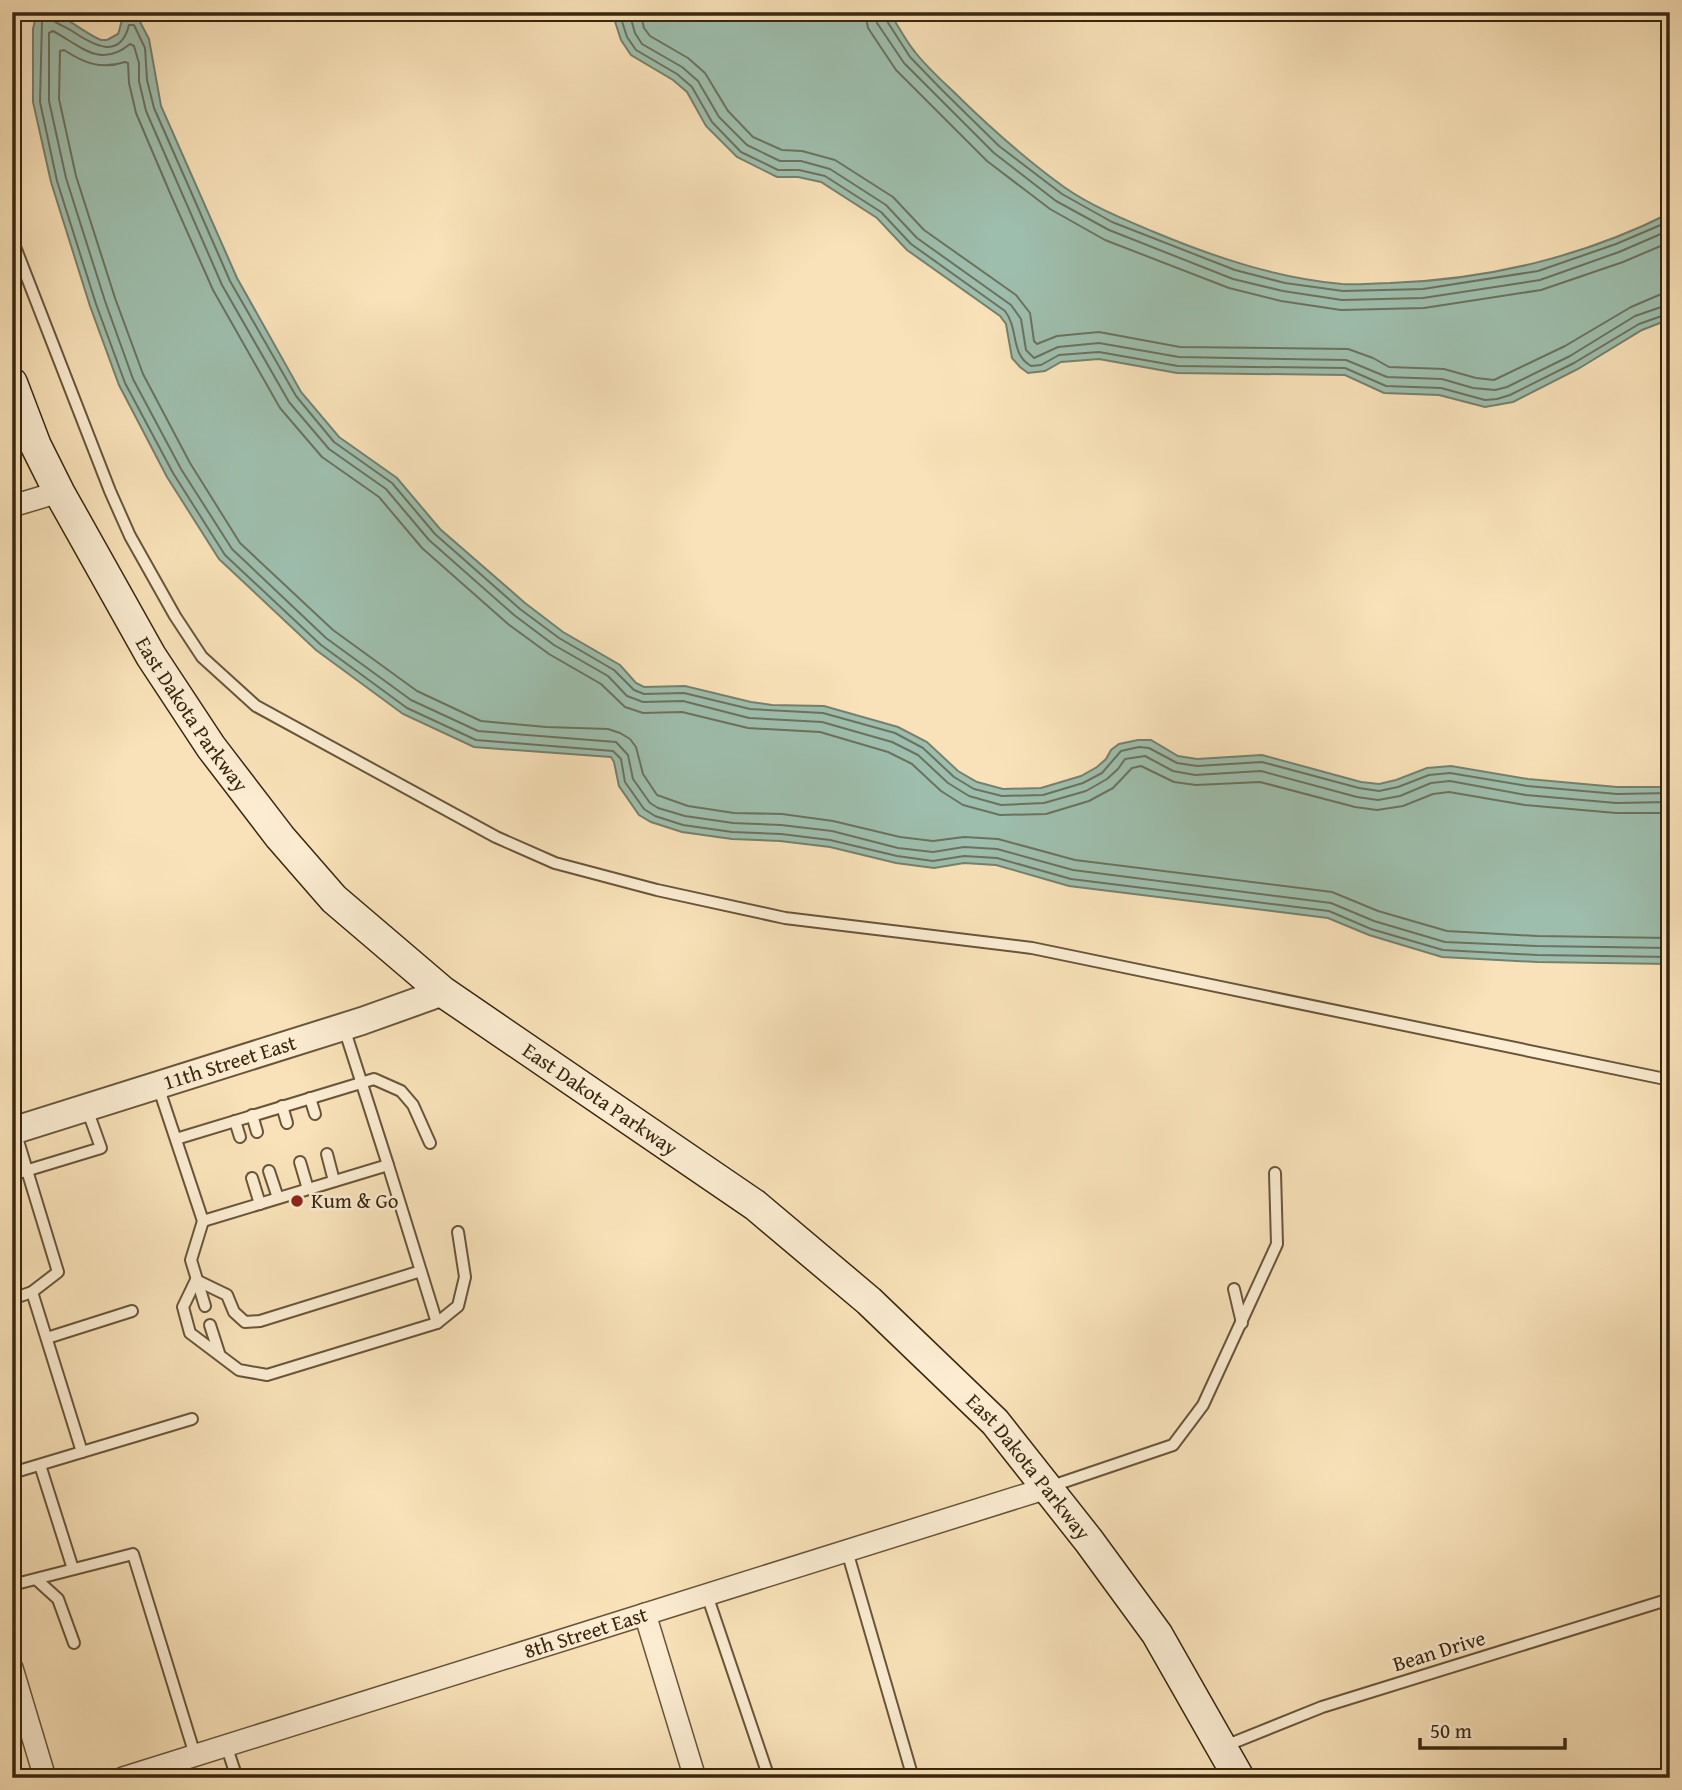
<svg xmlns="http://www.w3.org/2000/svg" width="1682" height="1790" viewBox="0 0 1682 1790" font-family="'Gentium Book Plus',serif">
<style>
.water{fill:#9ebead;stroke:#75816d;stroke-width:2}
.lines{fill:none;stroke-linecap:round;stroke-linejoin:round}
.shore{stroke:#6b725e;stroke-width:2}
.service-casing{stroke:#685539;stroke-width:14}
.minor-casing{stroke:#685539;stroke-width:24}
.tertiary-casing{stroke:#685539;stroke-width:30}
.secondary-casing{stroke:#38260e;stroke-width:33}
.service{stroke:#fbecd2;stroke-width:10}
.minor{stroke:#fbecd2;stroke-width:21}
.tertiary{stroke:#fbecd2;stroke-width:26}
.secondary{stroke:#fbecd2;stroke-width:30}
.poi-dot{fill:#8f2418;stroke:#fbecd2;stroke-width:2.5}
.labels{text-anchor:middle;stroke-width:5;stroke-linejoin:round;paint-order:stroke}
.street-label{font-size:21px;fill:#38260e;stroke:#fbecd2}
.poi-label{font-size:21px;fill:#38260e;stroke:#fbecd2;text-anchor:start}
</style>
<rect width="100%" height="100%" fill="#f9e2b9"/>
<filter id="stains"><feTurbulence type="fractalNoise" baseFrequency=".00286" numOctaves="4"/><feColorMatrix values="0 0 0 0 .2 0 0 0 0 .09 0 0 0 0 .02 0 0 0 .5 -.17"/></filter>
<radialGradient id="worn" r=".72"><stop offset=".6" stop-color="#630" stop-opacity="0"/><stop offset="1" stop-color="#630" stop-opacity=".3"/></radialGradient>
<g class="water">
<path d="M 42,12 C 64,12 81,32 101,40 L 107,40 L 118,34 C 122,25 119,16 132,14 L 138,18 L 149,39 L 161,106 L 237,278 L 301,392 L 339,437 L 397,478 L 440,529 L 525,603 L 563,632 L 620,665 L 636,683 L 644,687 L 685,686 L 751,702 L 772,705 L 824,706 L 898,727 L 927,742 L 958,771 L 977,782 L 1003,789 L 1041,788 L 1081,776 L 1097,767 L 1106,759 L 1111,750 L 1119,744 L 1138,740 L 1151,740 L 1178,756 L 1197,759 L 1262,755 L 1361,782 L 1379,784 L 1396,780 L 1427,768 L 1451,766 L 1528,779 L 1617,787 L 1670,787 L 1670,964 L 1537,962 L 1442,957 L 1369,935 L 1328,918 L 1069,886 L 996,865 L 964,863 L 934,868 L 896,863 L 830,847 L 780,841 L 732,839 L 682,832 L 651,822 L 639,815 L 619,786 L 614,762 L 611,757 L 474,747 L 403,714 L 316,650 L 219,559 L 167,477 L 119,385 L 90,306 L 51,182 L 33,102 L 33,29 L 36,16 Z"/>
<path d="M 612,12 L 889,12 C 898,25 905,40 915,52 C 929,70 947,85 963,101 C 995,132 1028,161 1064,187 C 1091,206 1123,219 1154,232 C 1214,257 1276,278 1342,284 C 1358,285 1374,283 1390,283 C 1486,280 1583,257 1670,213 L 1670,319 L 1642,330 L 1578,369 L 1513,402 L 1485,407 L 1439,395 L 1384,393 L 1345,375 L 1177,373 L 1099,359 L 1061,362 L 1045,371 L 1028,373 L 1020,367 L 1012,358 L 1006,324 L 1000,316 L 907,250 L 877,218 L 821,182 L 798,177 L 777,177 L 737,157 L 706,126 L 687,92 L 673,80 L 631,55 L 621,40 Z"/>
</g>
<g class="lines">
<g class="shore">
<path d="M 619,12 L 627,37 L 636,50 L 677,74 L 692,87 L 712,122 L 741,152 L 778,170 L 799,170 L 825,176 L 881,212 L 911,244 L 1005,311 C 1019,329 1010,354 1031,366 L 1041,365 L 1059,355 L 1099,352 L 1178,366 L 1345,368 L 1386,386 L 1441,388 L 1485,400 L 1497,399 L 1510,395 L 1574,363 L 1639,324 L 1670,313"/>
<path d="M 629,12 L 635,33 L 642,44 L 682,67 L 698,81 L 719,117 L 747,145 L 780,161 L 801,161 L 830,169 L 886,205 L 917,238 L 1011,305 L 1021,319 L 1026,350 L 1034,358 L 1058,347 L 1099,343 L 1179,357 L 1346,360 L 1387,377 L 1442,379 L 1473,388 L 1495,390 L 1507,387 L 1570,356 L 1635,316 L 1670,304"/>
<path d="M 640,12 L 644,28 L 650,36 L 688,58 L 705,73 L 728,111 L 753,137 L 782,150 L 802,151 L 835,160 L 893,197 L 924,230 L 1016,295 L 1030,313 L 1034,341 L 1037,344 L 1057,336 L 1099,332 L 1180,347 L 1348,349 L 1373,358 L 1389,367 L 1444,369 L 1476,378 L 1494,380 L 1565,346 L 1631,307 L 1659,295 L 1670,294"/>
<path d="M 865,12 L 868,28 L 896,70 L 987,161 L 1050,209 L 1105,240 L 1229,288 L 1281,301 L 1341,310 L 1424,308 L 1541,290 L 1623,262 L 1670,242"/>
<path d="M 875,12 L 877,23 L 904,63 L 994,153 L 1056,201 L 1109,230 L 1233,279 L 1283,291 L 1342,300 L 1423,298 L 1540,280 L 1619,252 L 1670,230"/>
<path d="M 884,12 L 885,18 L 910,57 L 942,90 L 999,146 L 1062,194 L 1112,222 L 1235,270 L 1285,283 L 1343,291 L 1423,289 L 1538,271 L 1616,244 L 1670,221"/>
<path d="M 1670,793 L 1617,794 L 1527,786 L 1450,773 L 1429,775 L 1398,787 L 1379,791 L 1359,788 L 1262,762 L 1197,766 L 1177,763 L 1149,748 L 1139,747 L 1121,751 L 1102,773 L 1083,783 L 1043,795 L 1002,796 L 974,789 L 954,777 L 923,748 L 895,733 L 823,713 L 750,709 L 684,693 L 644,694 L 634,690 L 614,670 L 559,638 L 520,609 L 435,534 L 392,483 L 334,442 L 296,396 L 230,281 L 188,185 L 154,108 L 147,80 L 145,48 L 134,25 L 129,25 C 120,61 93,45 72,31 C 64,26 54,23 48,16 L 42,21 L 40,102 L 57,181 L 96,304 L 125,383 L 173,473 L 225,555 L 321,645 L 407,708 L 476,740 L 613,751 L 621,759 L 625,782 L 644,809 L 655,816 L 683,825 L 732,832 L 781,834 L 830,840 L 897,856 L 933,861 L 964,856 L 997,858 L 1071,879 L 1329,911 L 1371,929 L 1443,950 L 1537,955 L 1670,957"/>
<path d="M 1670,802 L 1616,803 L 1526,795 L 1450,781 L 1431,783 L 1400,796 L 1378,800 L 1357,797 L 1261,771 L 1195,775 L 1173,771 L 1145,756 L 1125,759 L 1118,769 L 1107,779 L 1086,791 L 1044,803 L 1001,805 L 969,796 L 948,783 L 918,755 L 892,742 L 822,722 L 749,718 L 683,701 L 643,702 L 627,696 L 608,676 L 554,645 L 514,615 L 429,540 L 386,489 L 329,449 L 289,402 L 222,285 L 146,111 L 139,81 L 139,63 L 134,46 L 130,44 C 100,69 81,46 53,31 L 49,33 L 49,101 L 66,178 L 105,301 L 133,379 L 181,469 L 232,549 L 326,638 L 411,700 L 478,731 L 616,742 L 628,755 L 633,779 L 650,803 L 658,808 L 685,816 L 733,823 L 781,825 L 832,831 L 898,848 L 933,852 L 964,847 L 997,849 L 1073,870 L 1331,903 L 1374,921 L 1445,942 L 1537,946 L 1670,948"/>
<path d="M 1670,813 L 1616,813 L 1525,805 L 1449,792 L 1433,794 L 1403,806 L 1377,810 L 1355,807 L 1260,782 L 1196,785 L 1174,782 L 1141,766 L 1132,768 L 1113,788 L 1089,801 L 1046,814 L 1000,815 L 963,805 L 941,791 L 912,764 L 888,752 L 820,732 L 748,728 L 682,712 L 643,713 L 625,707 L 601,684 L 549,654 L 508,624 L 422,548 L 379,497 L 322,457 L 280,408 L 213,290 L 170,193 L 136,113 L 129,83 L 128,63 L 125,62 C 101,70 84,63 64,50 L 60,51 L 59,99 L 76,176 L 115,298 L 143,374 L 190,463 L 240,543 L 333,630 L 417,691 L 481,721 L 546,727 L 608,729 L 620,733 L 630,739 L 636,747 L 643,774 L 657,795 L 688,806 L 734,813 L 782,814 L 833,821 L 900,837 L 933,841 L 964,837 L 998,839 L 1075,860 L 1332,892 L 1378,911 L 1447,931 L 1537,936 L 1670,938"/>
</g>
<g class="service-casing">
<g id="service">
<path d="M 12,239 L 110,491 L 130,536 L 175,616 L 202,657 L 256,706 L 496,837 L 555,863 L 657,890 L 785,918 L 1032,948 L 1670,1080"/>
<path d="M 158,1086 L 203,1221 L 388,1165 L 344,1028"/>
<path d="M 310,1098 L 315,1114"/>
<path d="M 282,1106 L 287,1123"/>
<path d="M 252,1115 L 257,1132"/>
<path d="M 235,1121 L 240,1137"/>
<path d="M 176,1139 L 374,1079 L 401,1091 L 413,1105 L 430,1143"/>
<path d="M 327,1154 L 334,1181"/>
<path d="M 300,1162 L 308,1189"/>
<path d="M 388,1165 L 437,1323 L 267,1375 L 239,1370 L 190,1333 L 183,1307 L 196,1280 L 227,1295 L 234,1312 L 245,1322 L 260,1321 L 421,1271"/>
<path d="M 269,1171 L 278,1198"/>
<path d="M 12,1175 L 101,1148 L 87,1109"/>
<path d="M 252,1178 L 260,1204"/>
<path d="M 203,1221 L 191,1260 L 205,1306"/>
<path d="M 1234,1289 L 1242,1323"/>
<path d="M 32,1292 L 82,1452"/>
<path d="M 12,1299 L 32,1292 L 58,1272 L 15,1131"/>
<path d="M 437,1323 L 458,1306 L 465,1277 L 458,1232"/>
<path d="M 210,1325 L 219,1353"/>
<path d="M 47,1338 L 132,1311"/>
<path d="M 40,1465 L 73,1569"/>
<path d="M 12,1473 L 192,1419"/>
<path d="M 1049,1487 L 1173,1445 L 1203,1405 L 1277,1244 L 1275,1173"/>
<path d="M 847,1551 L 913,1778"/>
<path d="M 37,1580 L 58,1599 L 74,1643"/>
<path d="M 12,1585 L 133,1554 L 195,1755"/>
<path d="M 707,1595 L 769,1778"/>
<path d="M 226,1745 L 237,1778"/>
<path d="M 1225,1746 L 1322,1707 L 1670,1599"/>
</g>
</g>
<g class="minor-casing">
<g id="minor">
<path d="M 12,506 L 59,492"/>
<path d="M 645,1614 L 695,1778"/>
<path d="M 12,1668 L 45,1778"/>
<path id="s1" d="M 123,1778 L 1047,1488"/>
</g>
</g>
<g class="tertiary-casing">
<g id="tertiary">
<path id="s2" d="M 12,1131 L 362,1021 L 443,992"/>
</g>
</g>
<g class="secondary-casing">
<g id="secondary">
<path id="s3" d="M 12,383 L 36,446 L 59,492 L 151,656 L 211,747 L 280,837 L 334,899 L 443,992 L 755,1205 L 869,1301 L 995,1422 L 1089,1541 L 1157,1634 L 1239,1778"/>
</g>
</g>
<use href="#service" class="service"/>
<use href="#minor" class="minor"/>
<use href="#tertiary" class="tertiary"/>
<use href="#secondary" class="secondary"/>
</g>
<circle class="poi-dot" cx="297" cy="1201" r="7"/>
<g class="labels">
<g class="street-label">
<text dy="7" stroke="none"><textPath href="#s3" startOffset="378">East Dakota Parkway</textPath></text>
<text dy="7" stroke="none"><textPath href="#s2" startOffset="228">11th Street East</textPath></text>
<text dy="7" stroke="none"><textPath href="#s3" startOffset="945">East Dakota Parkway</textPath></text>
<text dy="7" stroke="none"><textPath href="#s3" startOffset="1512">East Dakota Parkway</textPath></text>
<text dy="7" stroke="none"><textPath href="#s1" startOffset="485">8th Street East</textPath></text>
<text transform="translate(1439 1651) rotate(-17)" y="7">Bean Drive</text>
</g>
<g class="poi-label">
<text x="311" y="1208">Kum &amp; Go</text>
</g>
</g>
<rect width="1682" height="1790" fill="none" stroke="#f9e2b9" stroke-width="42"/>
<rect x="14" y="14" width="1654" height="1762" fill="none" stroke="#38260e" stroke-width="3.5"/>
<rect x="21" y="21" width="1640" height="1748" fill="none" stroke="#38260e" stroke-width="2"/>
<path d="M1420 1738v10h145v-10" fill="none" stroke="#38260e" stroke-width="3.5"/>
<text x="1430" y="1738" font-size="21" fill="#38260e" stroke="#fbecd2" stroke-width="5" paint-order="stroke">50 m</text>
<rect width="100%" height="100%" filter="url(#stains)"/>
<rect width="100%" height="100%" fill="url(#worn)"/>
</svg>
